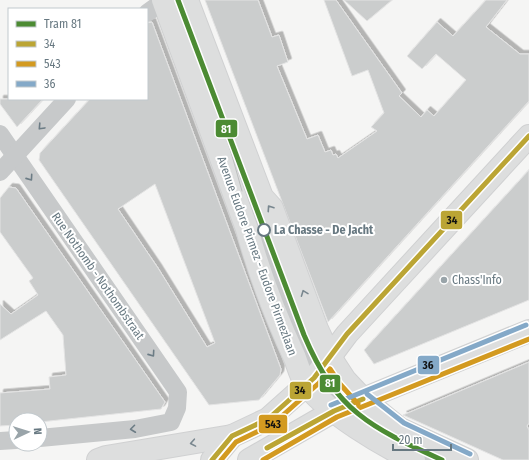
<svg xmlns="http://www.w3.org/2000/svg" width="529" height="460" viewBox="0 0 529 460" font-family="'Fira Sans Condensed',sans-serif">
<style>
.building{fill:#cbcdcd;stroke:#e4e4e4;fill-rule:evenodd;filter:url(#shadow)}
.lines{fill:none;stroke-linecap:round;stroke-linejoin:round}
.secondary-casing{stroke:#d0d1d2;stroke-width:24}
.lane{stroke:#c7c9ca;stroke-width:9}
.street{stroke:#c7c9ca;stroke-width:18}
.secondary{stroke:#dddede;stroke-width:22}
.tram{stroke:#bdbfbf;stroke-width:1}
.bus-1-casing{stroke:#fff;stroke-width:8}
.bus-2-casing{stroke:#fff;stroke-width:8}
.bus-3-casing{stroke:#fff;stroke-width:8}
.bus-1{stroke:#bba534;stroke-width:5}
.bus-2{stroke:#d39a20;stroke-width:5}
.bus-3{stroke:#84a9c8;stroke-width:5}
.tram-1-casing{stroke:#fff;stroke-width:8}
.tram-1{stroke:#4c8b33;stroke-width:5}
.oneway{stroke:#6c7c85}
.oneway2{stroke:#79878f}
.stop-dot{fill:#fff;stroke:#677881;stroke-width:2}
.poi-dot{fill:#99a4a9;stroke:#fff;stroke-width:1.5}
.labels{text-anchor:middle;stroke-width:4;stroke-linejoin:round;paint-order:stroke}
.stop-label{font-size:12px;font-weight:bold;fill:#677881;stroke:#fff;text-anchor:start}
.street-label{font-size:12px;fill:#677881;stroke:#fff}
.poi-label{font-size:12px;fill:#677881;stroke:#fff;text-anchor:start}
.line-badge{stroke:#fff;stroke-width:1.5}
.badge-label{font-size:11px;text-anchor:middle;font-weight:bold;fill:#fff}
.pale-badge-label{font-size:11px;text-anchor:middle;font-weight:bold;fill:#111}
</style>
<defs>
<filter id="shadow"><feDropShadow dx="3.5" dy="-3.5" stdDeviation="0" flood-color="#0004"/></filter>
</defs>
<rect width="100%" height="100%" fill="#f5f5f4"/>
<g class="building">
<path d="M 205,0 L 258,0 L 272,37 L 279,35 L 288,62 L 277,66 L 307,139 L 318,135 L 325,152 L 331,150 L 333,155 L 336,154 L 338,158 L 377,131 L 371,127 L 384,113 L 368,70 L 352,76 L 324,0 L 336,0 L 402,93 L 399,96 L 421,117 L 427,110 L 434,116 L 466,80 L 436,54 L 422,69 L 407,56 L 437,22 L 453,36 L 486,0 L 507,0 L 486,27 L 520,54 L 529,54 L 529,101 L 328,322 Z"/>
<path d="M 344,0 L 392,0 L 367,21 Z"/>
<path d="M 152,22 L 281,369 L 280,375 L 259,400 L 209,405 L 39,160 L 40,153 L 90,99 L 147,99 L 147,23 ZM 155,184 L 215,343 L 207,347 L 158,268 L 118,209 Z"/>
<path d="M 0,99 L 43,99 L 17,127 L 0,104 Z"/>
<path d="M 529,170 L 529,300 L 374,364 L 364,350 Z"/>
<path d="M 9,187 L 16,188 L 165,402 L 161,409 L 40,422 L 40,420 L 16,420 L 16,425 L 0,426 L 0,393 L 50,389 L 49,377 L 66,375 L 63,335 L 46,311 L 0,340 L 0,304 L 11,314 L 38,295 L 29,281 L 33,278 L 0,232 L 0,198 Z"/>
<path d="M 529,362 L 529,423 L 527,426 L 529,430 L 529,460 L 503,460 L 403,415 Z"/>
</g>
<g class="lines">
<g class="secondary-casing">
<g id="secondary">
<path d="M 163,0 L 247,229 C 259,273 276,317 295,358 C 298,366 301,378 307,386 C 330,414 381,445 414,460"/>
<path d="M 187,0 L 262,197 L 272,208 L 317,329 L 330,357 L 345,380 L 363,399 L 400,429 L 467,460"/>
<path d="M 98,460 L 106,457 L 232,436"/>
<path d="M 212,460 L 232,436 L 268,419 L 314,378 L 347,334 L 529,136"/>
<path d="M 249,460 L 334,411 L 529,331"/>
</g>
</g>
<g class="lane">
<path d="M 197,61 L 304,348 L 324,385 L 340,404"/>
<path d="M 414,452 L 431,460"/>
</g>
<g class="street">
<path d="M 147,13 L 165,0"/>
<path d="M 0,134 L 178,392 L 177,408 L 171,422 L 135,429 L 40,438"/>
<path d="M 0,172 L 67,99"/>
<path d="M 0,441 L 16,440"/>
</g>
<use href="#secondary" class="secondary"/>
<path class="tram" d="M 218,106 L 242,191"/>
<g class="bus-1-casing">
<g id="bus-1">
<path d="M 267,448 L 334,411 L 363,399"/>
<path d="M 212,460 L 232,436 L 268,419 L 314,378 L 347,334 L 529,136"/>
</g>
</g>
<g class="bus-2-casing">
<g id="bus-2">
<path d="M 221,460 L 236,442 L 273,424 L 319,383 L 330,369 L 340,384 L 358,404"/>
<path d="M 263,460 L 337,417 L 529,339"/>
</g>
</g>
<g class="bus-3-casing">
<g id="bus-3">
<path d="M 367,394 L 404,423 L 470,454"/>
<path d="M 331,405 L 526,325"/>
</g>
</g>
<use href="#bus-1" class="bus-1"/>
<use href="#bus-2" class="bus-2"/>
<use href="#bus-3" class="bus-3"/>
<g class="tram-1-casing">
<path id="tram-1" d="M 178,0 L 304,335 C 336,411 370,427 442,460"/>
</g>
<use href="#tram-1" class="tram-1"/>
</g>
<defs><path id="oneway-chevron" d="M-2-3.5L2.5 0L-2 3.5" fill="none" stroke-width="1.6" stroke-linecap="round" stroke-linejoin="round"/></defs>
<g class="oneway">
<use href="#oneway-chevron" transform="translate(41 127) rotate(133)"/>
<use href="#oneway-chevron" transform="translate(30 178) rotate(55)"/>
<use href="#oneway-chevron" transform="translate(152 354) rotate(55)"/>
<use href="#oneway-chevron" transform="translate(133 429) rotate(173)"/>
</g>
<g class="oneway2">
<use href="#oneway-chevron" transform="translate(270 208) rotate(-124)"/>
<use href="#oneway-chevron" transform="translate(304 293) rotate(-111)"/>
<use href="#oneway-chevron" transform="translate(193 443) rotate(170)"/>
</g>
<circle class="stop-dot" cx="264" cy="230" r="6"/>
<circle class="poi-dot" cx="444" cy="280" r="4"/>
<g class="labels">
<g class="stop-label">
<text x="274" y="234">La Chasse - De Jacht</text>
</g>
<g class="street-label">
<text transform="translate(257 256) rotate(70)" y="4">Avenue Eudore Pirmez - Eudore Pirmezlaan</text>
<text transform="translate(98 276) rotate(55)" y="4">Rue Nothomb - Nothombstraat</text>
</g>
<g class="poi-label">
<text x="452" y="284">Chass'Info</text>
</g>
</g>
<g class="line-badge">
<rect x="215" y="119" width="23" height="19" rx="4" fill="#4c8b33"/>
<rect x="440" y="210" width="23" height="20" rx="4" fill="#bba534"/>
<rect x="417" y="355" width="23" height="20" rx="4" fill="#84a9c8"/>
<rect x="319" y="374" width="22" height="19" rx="4" fill="#4c8b33"/>
<rect x="289" y="381" width="23" height="19" rx="4" fill="#bba534"/>
<rect x="258" y="414" width="30" height="20" rx="4" fill="#d39a20"/>
</g>
<g class="badge-label">
<text x="226" y="133">81</text>
<text x="330" y="387">81</text>
</g>
<g class="pale-badge-label">
<text x="452" y="224">34</text>
<text x="428" y="369">36</text>
<text x="300" y="394">34</text>
<text x="273" y="428">543</text>
</g>
<rect x="8" y="8" width="140" height="92" fill="#ffffff" stroke="#c2c9cd"/>
<rect x="16" y="21" width="20" height="6" fill="#4c8b33" stroke="#c2c9cd"/>
<text x="44" y="28" font-size="12" fill="#677881">Tram 81</text>
<rect x="16" y="41" width="20" height="6" fill="#bba534" stroke="#c2c9cd"/>
<text x="44" y="48" font-size="12" fill="#677881">34</text>
<rect x="16" y="61" width="20" height="6" fill="#d39a20" stroke="#c2c9cd"/>
<text x="44" y="68" font-size="12" fill="#677881">543</text>
<rect x="16" y="81" width="20" height="6" fill="#84a9c8" stroke="#c2c9cd"/>
<text x="44" y="88" font-size="12" fill="#677881">36</text>
<g transform="translate(28 432) rotate(86)"><circle r="19" fill="#ffffff" stroke="#c2c9cd"/>
<path d="M0-3L7 15L0 10L-7 15Z" fill="#99a4a9"/>
<text y="-6" font-size="11" font-weight="bold" text-anchor="middle" fill="#677881">N</text>
</g>
<path d="M393 444v6h58v-6" fill="none" stroke="#677881" stroke-width="2"/>
<text x="399" y="444" font-size="12" fill="#677881" stroke="#ffffff" stroke-width="3" paint-order="stroke">20 m</text>
</svg>
